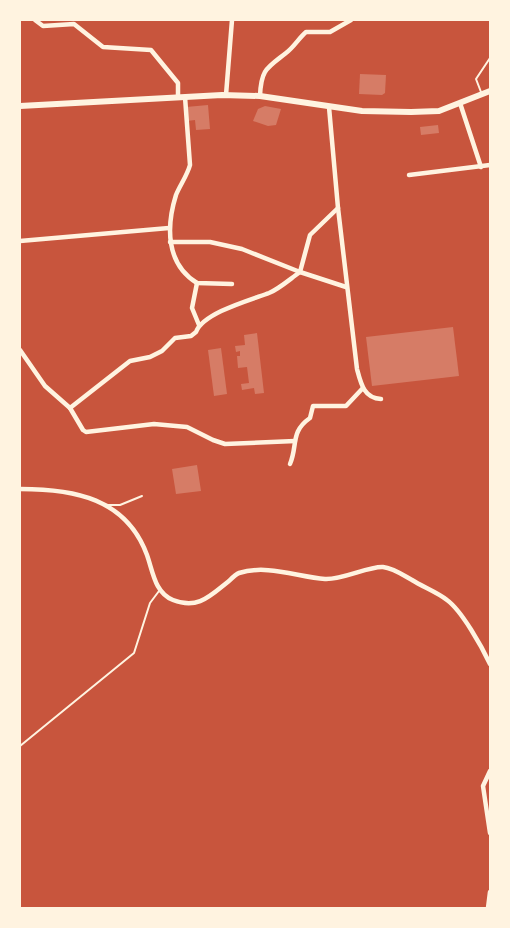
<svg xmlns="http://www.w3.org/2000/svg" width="510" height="928" viewBox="0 0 510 928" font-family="'Golos Text',sans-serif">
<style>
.building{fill:#d67c66}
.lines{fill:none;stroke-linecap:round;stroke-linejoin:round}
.service{stroke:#fff3e0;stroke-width:2}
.minor{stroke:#fff3e0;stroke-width:4.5}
.secondary{stroke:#fff3e0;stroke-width:6}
</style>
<rect width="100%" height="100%" fill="#c8553d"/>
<g class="building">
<path d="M 360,74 L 386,75 L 385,93 L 382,95 L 359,94 Z"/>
<path d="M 208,105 L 210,129 L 196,130 L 195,120 L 187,121 L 186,107 Z"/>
<path d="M 265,106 L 281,109 L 276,125 L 268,126 L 253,121 L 258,109 Z"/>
<path d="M 438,125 L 439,133 L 421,135 L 420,127 Z"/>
<path d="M 453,327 L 459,376 L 372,386 L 366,337 Z"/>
<path d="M 257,333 L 264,393 L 255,394 L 254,388 L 242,390 L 241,384 L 249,383 L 247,367 L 238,368 L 237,356 L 240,356 L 240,351 L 236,352 L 235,346 L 245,345 L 244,335 Z"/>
<path d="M 221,348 L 227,394 L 214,396 L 208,350 Z"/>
<path d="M 197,465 L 201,491 L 176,494 L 172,469 Z"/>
</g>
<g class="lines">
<g class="service">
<path d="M 481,92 L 476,79 L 490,58"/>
<path d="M 107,505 L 120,505 L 142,496"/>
<path d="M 20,746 L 134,653 L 150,603 L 159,591"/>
</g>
<g class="minor">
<path d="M 35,20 L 43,26 L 74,24 L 103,47 L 151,50 L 178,83 L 178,97"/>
<path d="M 226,95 L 232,20"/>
<path d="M 260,96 C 261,69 267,68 286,53 C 294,47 299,38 306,32 L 330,32 L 351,20"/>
<path d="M 185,97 L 190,165 C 187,176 180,185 176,195 C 166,227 166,264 197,283 L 232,284"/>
<path d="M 460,103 L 481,167"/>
<path d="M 329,107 L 338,208 L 357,369 C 361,384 364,398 381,399"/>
<path d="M 409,175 L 490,165"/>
<path d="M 20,241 L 169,228"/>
<path d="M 170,242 L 210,242 L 242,249 L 300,272 L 310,235 L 338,208"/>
<path d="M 197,283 L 192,308 L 199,325"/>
<path d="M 20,350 L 45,386 L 70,408 L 83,430 L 86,432 L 154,424 L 187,427 L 213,440 L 225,444 L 295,441"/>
<path d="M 70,408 L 130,361 L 150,357 L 162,351 L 175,338 L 191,336 L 196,332 C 203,313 250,300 269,293 C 279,289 290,279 300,272 L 346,287"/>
<path d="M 290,464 C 298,445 290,432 310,418 L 313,406 L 346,406 L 362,389"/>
<path d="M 20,489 C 74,489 126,498 147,555 C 153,572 155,593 173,600 C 198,610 210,596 229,581 C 232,578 236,574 239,573 C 267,564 298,577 325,579 C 342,580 369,566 383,567 C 393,568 403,575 412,580 C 423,587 437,592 447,600 C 462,611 482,647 490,664"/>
<path d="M 490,771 L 483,786 L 490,833"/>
<path d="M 488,908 L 490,892"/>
</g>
<path class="secondary" d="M 20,106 L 222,95 L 260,96 L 362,111 L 411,112 L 439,111 L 490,91"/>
</g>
<rect width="510" height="928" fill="none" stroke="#fff3e0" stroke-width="42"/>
</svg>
